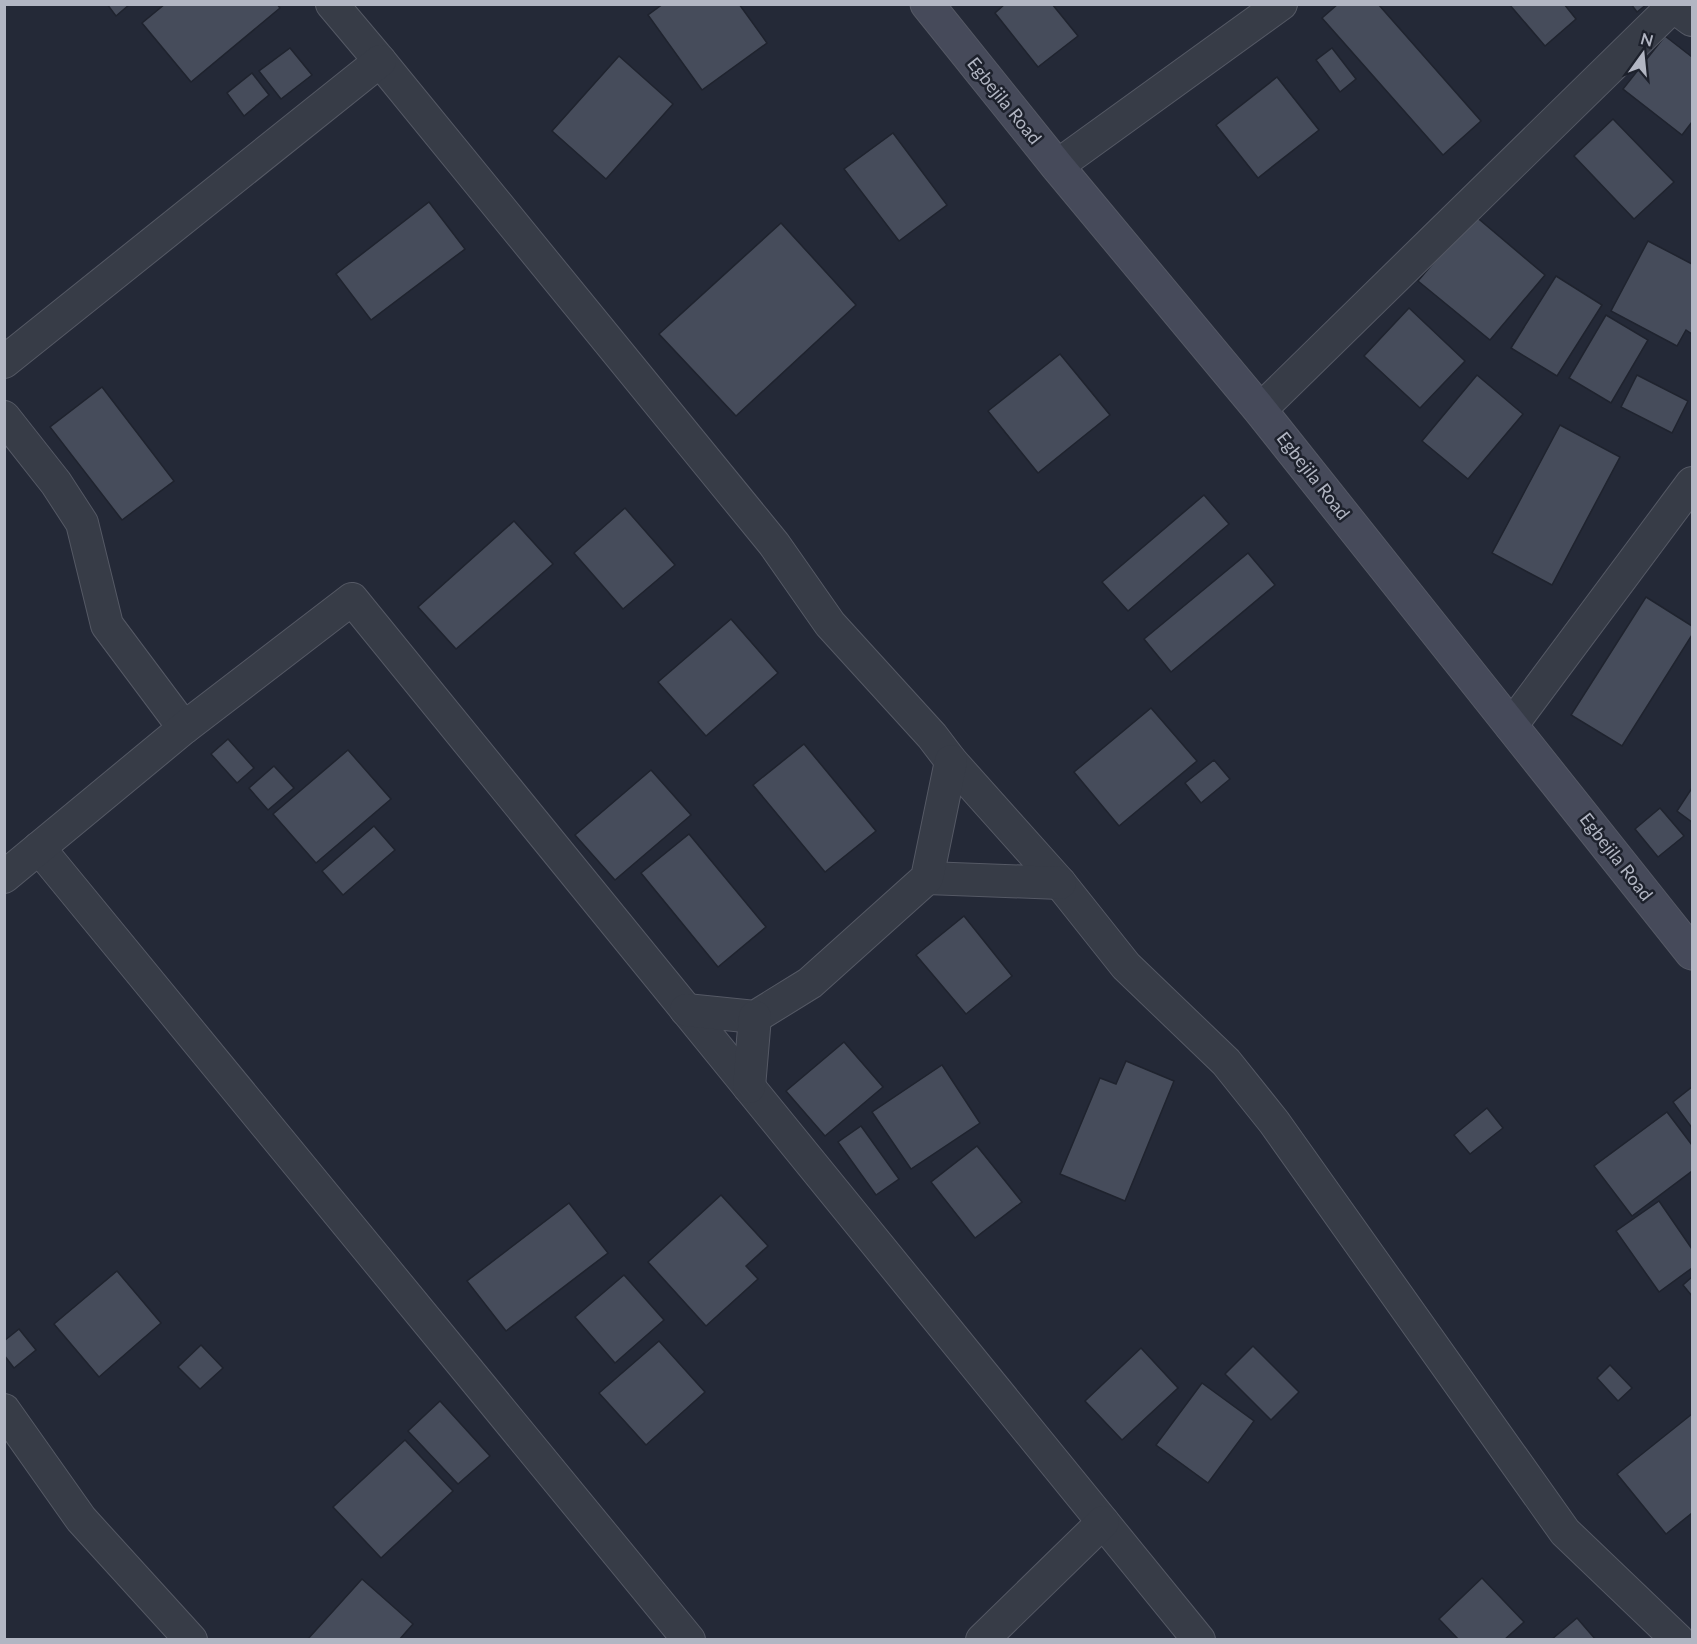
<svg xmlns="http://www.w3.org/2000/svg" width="1697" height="1644" viewBox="0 0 1697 1644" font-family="Lato,sans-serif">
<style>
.building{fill:#464c5b;stroke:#1f232e;stroke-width:1.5}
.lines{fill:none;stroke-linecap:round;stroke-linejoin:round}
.street-casing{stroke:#555965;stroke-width:34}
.secondary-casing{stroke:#555965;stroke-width:35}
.street{stroke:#373c47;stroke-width:32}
.secondary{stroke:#464a5a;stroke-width:33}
.labels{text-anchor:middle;stroke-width:5;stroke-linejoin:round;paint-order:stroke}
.street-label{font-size:18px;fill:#b2b6c3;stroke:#1d212c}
</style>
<rect width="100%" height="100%" fill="#242937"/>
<g class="building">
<path d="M 107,4 L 130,4 L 116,16 Z"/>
<path d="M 165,4 L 277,4 L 280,8 L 191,82 L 142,23 Z"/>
<path d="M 663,4 L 739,4 L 767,43 L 702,90 L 648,15 Z"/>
<path d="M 1005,4 L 1052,4 L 1078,36 L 1038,67 L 995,13 Z"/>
<path d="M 1338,4 L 1378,4 L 1481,121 L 1443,155 L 1322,18 Z"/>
<path d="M 1509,4 L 1564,4 L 1576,19 L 1545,46 Z"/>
<path d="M 1631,4 L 1647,4 L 1637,12 Z"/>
<path d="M 1665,36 L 1692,57 L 1692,122 L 1682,135 L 1623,89 Z"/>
<path d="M 290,48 L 312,75 L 281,99 L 259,71 Z"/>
<path d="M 1332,48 L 1356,79 L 1340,92 L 1316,60 Z"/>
<path d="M 619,56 L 673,104 L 606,179 L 552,131 Z"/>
<path d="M 252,73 L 269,95 L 244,116 L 227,93 Z"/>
<path d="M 1277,77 L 1319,130 L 1258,178 L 1216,125 Z"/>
<path d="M 1613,119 L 1674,182 L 1634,219 L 1574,156 Z"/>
<path d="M 893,133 L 947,205 L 899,241 L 844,169 Z"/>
<path d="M 429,202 L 465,249 L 371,320 L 336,274 Z"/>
<path d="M 1474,215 L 1545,275 L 1490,340 L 1418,281 Z"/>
<path d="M 781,223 L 856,305 L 736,416 L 659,334 Z"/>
<path d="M 1648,241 L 1692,264 L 1692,334 L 1686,330 L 1677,346 L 1611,311 Z"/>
<path d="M 1556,276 L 1602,305 L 1557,376 L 1511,348 Z"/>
<path d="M 1409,308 L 1465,361 L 1420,408 L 1364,356 Z"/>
<path d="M 1606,315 L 1648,340 L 1611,403 L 1569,378 Z"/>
<path d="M 1060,354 L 1110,415 L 1038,473 L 988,411 Z"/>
<path d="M 1477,375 L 1523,414 L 1468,479 L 1422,441 Z"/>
<path d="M 1637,375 L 1688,401 L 1672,433 L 1621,407 Z"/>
<path d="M 102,387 L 174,481 L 122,520 L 50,427 Z"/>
<path d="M 1560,425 L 1620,457 L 1552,585 L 1492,553 Z"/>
<path d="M 1204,495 L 1229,524 L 1128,611 L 1102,582 Z"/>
<path d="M 625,508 L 675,565 L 623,609 L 574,553 Z"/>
<path d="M 514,521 L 553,564 L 456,649 L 418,607 Z"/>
<path d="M 1248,553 L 1275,585 L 1171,672 L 1144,639 Z"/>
<path d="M 1646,597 L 1692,626 L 1692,635 L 1622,746 L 1571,715 Z"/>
<path d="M 731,619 L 778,673 L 706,736 L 658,682 Z"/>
<path d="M 1151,708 L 1197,761 L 1119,826 L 1074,772 Z"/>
<path d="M 228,739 L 254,768 L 237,783 L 211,754 Z"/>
<path d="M 804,744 L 876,831 L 825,872 L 753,785 Z"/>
<path d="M 348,750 L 391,799 L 316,863 L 273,814 Z"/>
<path d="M 1214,760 L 1230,779 L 1201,803 L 1185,783 Z"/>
<path d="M 274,766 L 294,788 L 268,810 L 249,788 Z"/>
<path d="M 651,770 L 691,815 L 615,880 L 575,835 Z"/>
<path d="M 1692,788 L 1692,822 L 1677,811 Z"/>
<path d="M 1660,808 L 1684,836 L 1658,857 L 1635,829 Z"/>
<path d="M 374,826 L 395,850 L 343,895 L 322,871 Z"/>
<path d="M 689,834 L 766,927 L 718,967 L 641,873 Z"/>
<path d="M 964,916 L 1012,976 L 966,1014 L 916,955 Z"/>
<path d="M 844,1042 L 883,1087 L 825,1136 L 786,1091 Z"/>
<path d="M 1126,1061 L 1174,1081 L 1125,1201 L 1060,1174 L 1100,1078 L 1116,1084 Z"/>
<path d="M 942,1065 L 980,1123 L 911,1169 L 872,1112 Z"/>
<path d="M 1692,1087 L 1692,1128 L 1673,1102 Z"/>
<path d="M 1487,1108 L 1503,1128 L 1470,1154 L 1454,1135 Z"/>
<path d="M 1667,1112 L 1692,1145 L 1692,1171 L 1632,1216 L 1594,1166 Z"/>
<path d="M 861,1126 L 899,1179 L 876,1195 L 838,1142 Z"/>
<path d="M 977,1146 L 1022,1202 L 975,1238 L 931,1182 Z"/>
<path d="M 721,1195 L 768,1246 L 746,1266 L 758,1279 L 706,1326 L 648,1262 Z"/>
<path d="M 1659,1201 L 1692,1249 L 1692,1268 L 1659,1292 L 1616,1231 Z"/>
<path d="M 569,1203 L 608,1253 L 506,1331 L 467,1281 Z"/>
<path d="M 117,1271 L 161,1323 L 99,1377 L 54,1324 Z"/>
<path d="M 624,1275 L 664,1320 L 615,1363 L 575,1317 Z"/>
<path d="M 1692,1277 L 1692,1296 L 1683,1285 Z"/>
<path d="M 19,1329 L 36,1350 L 14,1368 L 4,1355 L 4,1341 Z"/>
<path d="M 659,1341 L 705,1392 L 646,1445 L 599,1393 Z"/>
<path d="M 201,1345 L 223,1368 L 200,1389 L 178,1367 Z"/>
<path d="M 1253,1346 L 1299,1392 L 1271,1420 L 1225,1374 Z"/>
<path d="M 1141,1348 L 1178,1388 L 1122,1440 L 1085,1401 Z"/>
<path d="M 1610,1365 L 1632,1388 L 1618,1401 L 1597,1378 Z"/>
<path d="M 1202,1383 L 1254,1421 L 1208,1483 L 1156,1445 Z"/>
<path d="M 440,1401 L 490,1456 L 458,1484 L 408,1431 Z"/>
<path d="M 1692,1414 L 1692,1513 L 1666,1534 L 1617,1474 Z"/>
<path d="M 405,1440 L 453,1491 L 381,1558 L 333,1507 Z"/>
<path d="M 1482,1578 L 1524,1622 L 1504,1640 L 1459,1640 L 1439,1619 Z"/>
<path d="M 362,1579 L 413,1624 L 399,1640 L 307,1640 Z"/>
<path d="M 1577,1618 L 1596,1640 L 1551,1640 Z"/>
</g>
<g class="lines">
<g class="street-casing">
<g id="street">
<path d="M 332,4 L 380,61 L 774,544 L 830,624 L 932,736 L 951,761 L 1060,883 L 1126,966 L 1226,1062 L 1274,1122 L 1565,1532 L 1678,1640"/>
<path d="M 1057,166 L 1281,4"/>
<path d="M 4,362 L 380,61"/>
<path d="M 1260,410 L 1673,6 L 1692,20"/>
<path d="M 4,417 L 56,483 L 82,523 L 107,625 L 184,728"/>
<path d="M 1511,726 L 1692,483"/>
<path d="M 39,848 L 689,1640"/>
<path d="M 4,877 L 184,728 L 352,599 L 1199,1640"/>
<path d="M 927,878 L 1060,883"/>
<path d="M 686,1010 L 755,1017 L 810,983 L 927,878 L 951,761"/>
<path d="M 749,1087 L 755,1017"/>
<path d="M 4,1410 L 81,1519 L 191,1640"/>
<path d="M 982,1640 L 1103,1522"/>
</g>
</g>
<g class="secondary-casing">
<path id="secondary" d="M 927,4 L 1057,166 L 1260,410 L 1692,953"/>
</g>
<use href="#street" class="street"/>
<use href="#secondary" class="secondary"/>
</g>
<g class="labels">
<g class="street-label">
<text transform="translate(1004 101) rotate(51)" y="6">Egbejila Road</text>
<text transform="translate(1313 476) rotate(52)" y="6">Egbejila Road</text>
<text transform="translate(1616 857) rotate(52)" y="6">Egbejila Road</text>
</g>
</g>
<rect width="1697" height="1644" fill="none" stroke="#b2b6c3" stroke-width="12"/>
<g transform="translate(1643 54) rotate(15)" stroke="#1d212c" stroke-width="4.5" paint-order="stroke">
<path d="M0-4.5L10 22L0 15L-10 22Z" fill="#b2b6c3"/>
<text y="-9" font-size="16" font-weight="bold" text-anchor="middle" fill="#b2b6c3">N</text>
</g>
</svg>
